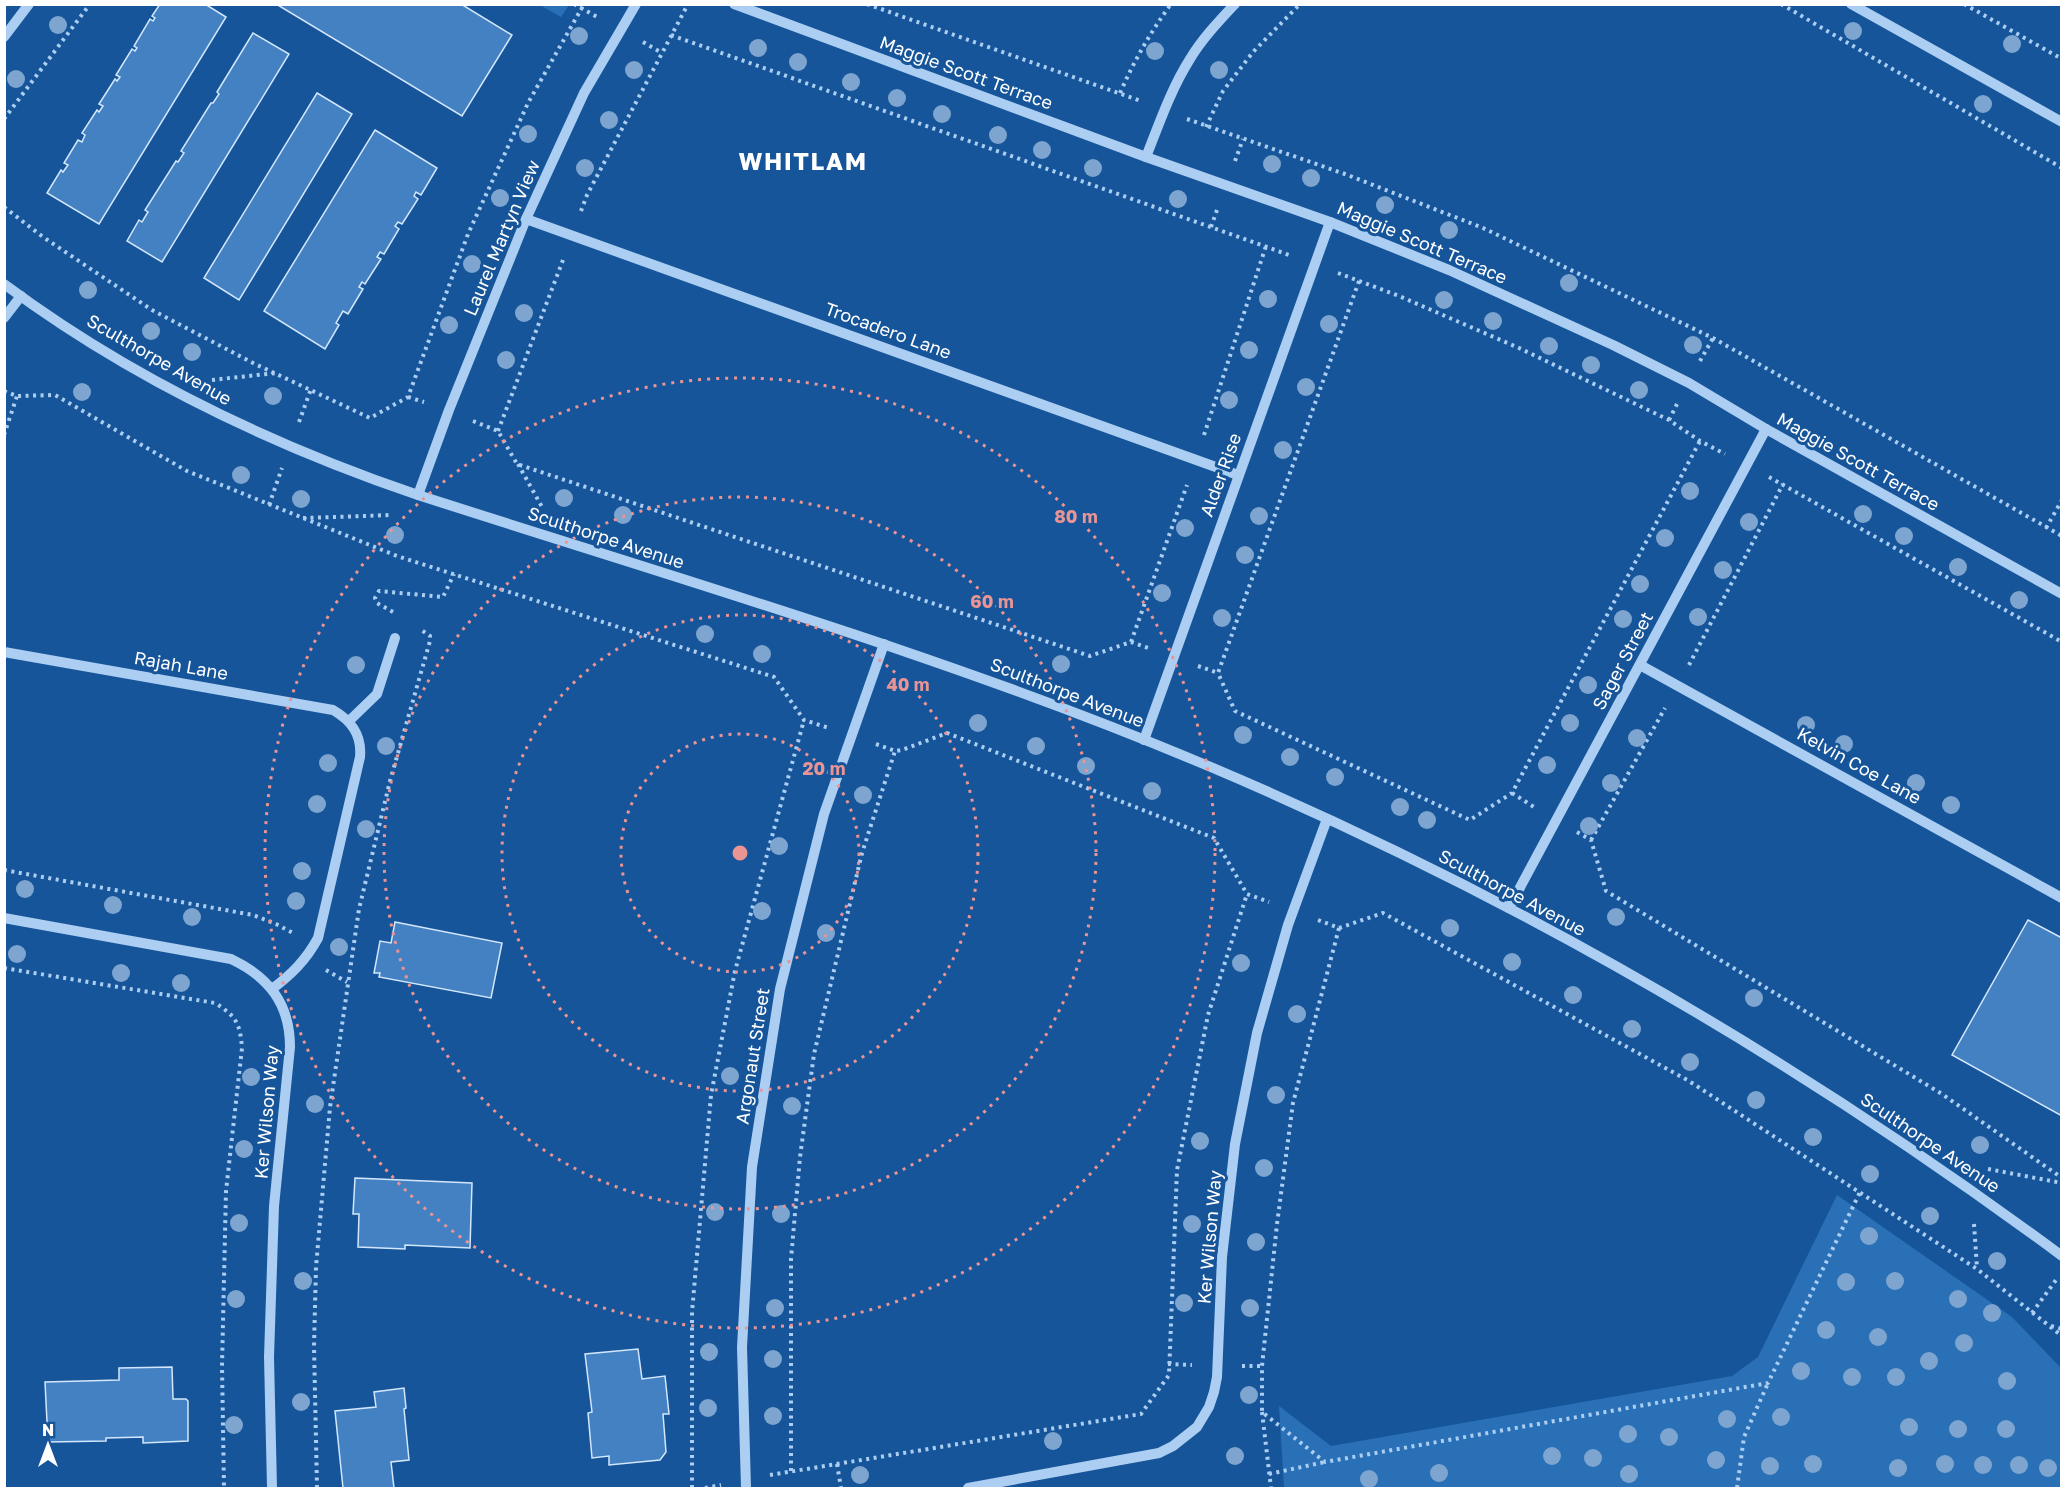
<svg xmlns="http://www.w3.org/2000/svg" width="2066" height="1493" viewBox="0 0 2066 1493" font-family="'Golos Text',sans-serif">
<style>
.green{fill:#2a70b7}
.building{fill:#4481c2;stroke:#d3e7fc;stroke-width:1.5}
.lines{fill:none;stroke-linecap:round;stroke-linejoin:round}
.path{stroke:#abcef2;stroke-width:4;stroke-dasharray:3 4.5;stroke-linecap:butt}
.minor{stroke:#abcef2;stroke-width:10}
.tree{fill:#7ea5d0}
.ring{fill:none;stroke:#ea9494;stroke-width:3;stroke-dasharray:3 6}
.labels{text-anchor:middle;stroke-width:6;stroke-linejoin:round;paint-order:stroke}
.street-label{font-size:18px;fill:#fff;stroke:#16559a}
.district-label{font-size:24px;font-weight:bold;letter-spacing:1.5px;fill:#fff;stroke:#16559a}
.centre{fill:#ea9494;stroke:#16559a;stroke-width:3}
.ring-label{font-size:18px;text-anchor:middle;font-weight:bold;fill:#ea9494;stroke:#16559a;stroke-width:6;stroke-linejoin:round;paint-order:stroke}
</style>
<rect width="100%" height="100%" fill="#16559a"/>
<g class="green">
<path d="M 540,5 L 569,5 L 561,17 Z"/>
<path d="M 1837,1195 L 2012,1317 L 2061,1368 L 2061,1488 L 1284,1488 L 1279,1406 L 1331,1446 L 1732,1376 L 1758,1357 Z"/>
</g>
<g class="building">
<path d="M 160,4 L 205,4 L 226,17 L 99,224 L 47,193 L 61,170 L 63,172 L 68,165 L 64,163 L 78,140 L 82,142 L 85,135 L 82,133 L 97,110 L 99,112 L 103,106 L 99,104 L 115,79 L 117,81 L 120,77 L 116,75 L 132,49 L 135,51 L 137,48 L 134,46 L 150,19 L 153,21 L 155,18 L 152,16 Z"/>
<path d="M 276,4 L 461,4 L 512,35 L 462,116 Z"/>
<path d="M 253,33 L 289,54 L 162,262 L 127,241 L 139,220 L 142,222 L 148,212 L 145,210 L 176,161 L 178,162 L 184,153 L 181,151 L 211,103 L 213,103 L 219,94 L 217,92 Z"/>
<path d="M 317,93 L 352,114 L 239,300 L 204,278 Z"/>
<path d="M 375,130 L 437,168 L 421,195 L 416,192 L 414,196 L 418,199 L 402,224 L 398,222 L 395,226 L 399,229 L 384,254 L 380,252 L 377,257 L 381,259 L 365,284 L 362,282 L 359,287 L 363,289 L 348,314 L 343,311 L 336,323 L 339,325 L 325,349 L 264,311 Z"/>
<path d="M 2028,920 L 2062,938 L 2062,1116 L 1952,1055 Z"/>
<path d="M 395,922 L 502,943 L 491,998 L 379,977 L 380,973 L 374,973 L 380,941 L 391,943 Z"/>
<path d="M 355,1178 L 472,1183 L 470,1248 L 405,1245 L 405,1249 L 358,1247 L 359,1214 L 353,1214 Z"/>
<path d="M 638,1349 L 642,1379 L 665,1376 L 669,1414 L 663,1414 L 666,1452 L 660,1460 L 609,1465 L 609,1456 L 592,1458 L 588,1413 L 592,1412 L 585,1354 Z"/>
<path d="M 172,1367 L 173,1399 L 186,1399 L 188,1401 L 188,1441 L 143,1443 L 143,1437 L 106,1438 L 106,1441 L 48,1442 L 45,1382 L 119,1380 L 119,1368 Z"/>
<path d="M 404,1388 L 406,1408 L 404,1409 L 409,1460 L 391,1462 L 394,1488 L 343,1488 L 335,1411 L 376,1407 L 374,1392 Z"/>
</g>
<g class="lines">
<g class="path">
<path d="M 574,4 L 599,18"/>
<path d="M 867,4 L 1141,101"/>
<path d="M 1781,4 L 2062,168"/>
<path d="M 1964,4 L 2062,59"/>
<path d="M 671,35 L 1292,256"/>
<path d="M 643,42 L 662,53"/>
<path d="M 1120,93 C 1134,61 1150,33 1171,4"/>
<path d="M 4,119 L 90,4"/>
<path d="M 1187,119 L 1345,174 L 1483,228 L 1713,338 L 2062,536"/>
<path d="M 1206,127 L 1223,91 L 1253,52 L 1300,4"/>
<path d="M 1235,161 L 1243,139"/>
<path d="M 4,207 L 43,237 L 152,310 L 253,363 L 370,418 L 408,397 L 468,234 L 528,103 L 584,4"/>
<path d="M 581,211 L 587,195 L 688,4"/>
<path d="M 1211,227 L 1217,210"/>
<path d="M 1338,273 L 1399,296 L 1519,348 L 1669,420 L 1700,441 L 1725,454"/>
<path d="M 1359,281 L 1218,673 L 1235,711 L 1470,820 L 1512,793 L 1700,441"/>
<path d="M 1700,361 L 1713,338"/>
<path d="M 212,380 L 276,373"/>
<path d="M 4,391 L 17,396 L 55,395 L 187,471 L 397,556 L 774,677 L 804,720 L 829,728"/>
<path d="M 408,397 L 424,402"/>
<path d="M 1669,420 L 1677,404"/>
<path d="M 473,421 L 498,431 L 517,464 L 1090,656 L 1131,642 L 1148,648"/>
<path d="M 299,422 L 311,389"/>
<path d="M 498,431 L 563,260"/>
<path d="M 4,435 L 17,396"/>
<path d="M 1204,435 L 1266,246"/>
<path d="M 518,464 L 542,507"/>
<path d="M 1769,477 L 2062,642"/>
<path d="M 269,505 L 282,468"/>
<path d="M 303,518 L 392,515"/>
<path d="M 2046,528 L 2062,500"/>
<path d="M 393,612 L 377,603 L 375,598 L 379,591 L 443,597 L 454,574"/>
<path d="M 1131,642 L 1187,485"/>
<path d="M 1689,665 L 1783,484"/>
<path d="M 1198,666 L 1218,673"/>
<path d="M 876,744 L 895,751 L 902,750 L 947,733 L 1214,838 L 1247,894 L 1269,902"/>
<path d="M 1512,793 L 1534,807"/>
<path d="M 1577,832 L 1591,840 L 1606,891 L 1942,1094 L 2062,1178"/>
<path d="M 1591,840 L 1665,708"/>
<path d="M 4,870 L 253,915 L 276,924 L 293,933"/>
<path d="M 1318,920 L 1339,928 L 1383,913 L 1689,1081 L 1977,1269 L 2062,1336"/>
<path d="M 1339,928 L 1293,1103 L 1277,1224 L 1262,1366 L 1262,1412 L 1325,1462 L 1768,1383 L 1860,1192"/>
<path d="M 4,968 L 215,1003 C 236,1016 240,1023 242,1048 L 226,1191 L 222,1366 L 224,1488"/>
<path d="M 326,970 L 347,982"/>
<path d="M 1988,1169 L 2062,1183"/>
<path d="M 1974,1224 L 1977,1268"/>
<path d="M 2032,1313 L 2056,1280"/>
<path d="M 2051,1326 L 2062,1329"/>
<path d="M 1168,1364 L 1192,1365"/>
<path d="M 1242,1366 L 1262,1366"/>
<path d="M 1262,1412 L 1271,1488"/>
<path d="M 837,1464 L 841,1488"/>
<path d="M 791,1471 L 791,1259 L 800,1157 L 814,1054 L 862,853 L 895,751"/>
<path d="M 1269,1474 L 1325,1462"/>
<path d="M 770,1475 L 1141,1414 L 1169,1375 L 1177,1170 L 1208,1015 L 1247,894"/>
<path d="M 317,1488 L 314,1346 L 316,1267 L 330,1107 L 359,909 L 390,781 L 430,641 L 430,636 L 420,629"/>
<path d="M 692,1488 L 692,1312 L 711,1095 L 735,971 L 804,720"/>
<path d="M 705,1488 L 721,1485"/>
<path d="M 1737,1488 L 1744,1437 L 1768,1383"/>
</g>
<g class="minor">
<path d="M 734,4 L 1146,157 L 1330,222 L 1449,270 L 1613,345 L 1689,383 L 1766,429 L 2062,594"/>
<path d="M 1851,4 L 2062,122"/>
<path d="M 4,37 L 29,4"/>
<path d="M 1146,157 C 1159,124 1171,89 1190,59 C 1202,39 1219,21 1235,4"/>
<path d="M 526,219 L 1238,475"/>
<path d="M 4,284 C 129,377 271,445 418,495 C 682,580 950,657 1206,765 C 1509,893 1798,1060 2062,1256"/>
<path d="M 4,318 L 21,296"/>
<path d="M 418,495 L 449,410 L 526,219 L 584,93 L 636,4"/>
<path d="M 4,652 L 333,710 C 352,721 362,735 360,757 L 318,938 C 306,960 292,974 272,989"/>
<path d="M 1640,665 L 2062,898"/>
<path d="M 349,721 L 377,694 L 395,638"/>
<path d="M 1144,740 L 1330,222"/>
<path d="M 1509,908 L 1766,429"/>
<path d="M 4,918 L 231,959 C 269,977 290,1004 290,1047 L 274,1206 L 269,1357 L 272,1488"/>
<path d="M 746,1488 L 742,1347 L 752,1167 L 780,989 L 824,814 L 884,644"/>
<path d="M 968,1488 L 1159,1453 L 1173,1446 L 1197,1427 L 1209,1407 L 1214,1392 L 1217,1377 L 1222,1257 L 1235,1144 L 1257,1033 L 1288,925 L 1327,819"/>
</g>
</g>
<g class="tree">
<circle cx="58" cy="25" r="9"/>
<circle cx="1853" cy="31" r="9"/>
<circle cx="579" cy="36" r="9"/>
<circle cx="2012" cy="44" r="9"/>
<circle cx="758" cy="48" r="9"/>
<circle cx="1155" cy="51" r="9"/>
<circle cx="798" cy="62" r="9"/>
<circle cx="634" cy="70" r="9"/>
<circle cx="1219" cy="70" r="9"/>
<circle cx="16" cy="79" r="9"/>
<circle cx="851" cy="82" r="9"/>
<circle cx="897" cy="98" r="9"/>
<circle cx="1983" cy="104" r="9"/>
<circle cx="942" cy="114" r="9"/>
<circle cx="609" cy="120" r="9"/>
<circle cx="528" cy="134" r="9"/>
<circle cx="998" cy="135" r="9"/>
<circle cx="1042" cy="150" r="9"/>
<circle cx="1272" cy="164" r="9"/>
<circle cx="585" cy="168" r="9"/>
<circle cx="1093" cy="168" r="9"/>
<circle cx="1311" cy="178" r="9"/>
<circle cx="500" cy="198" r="9"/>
<circle cx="1178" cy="199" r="9"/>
<circle cx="1385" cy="205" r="9"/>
<circle cx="1449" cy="230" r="9"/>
<circle cx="472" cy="264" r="9"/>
<circle cx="1569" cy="283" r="9"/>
<circle cx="88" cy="290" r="9"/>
<circle cx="1268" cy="299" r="9"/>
<circle cx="1444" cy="300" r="9"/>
<circle cx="524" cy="313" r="9"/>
<circle cx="1493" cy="321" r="9"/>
<circle cx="1329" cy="324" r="9"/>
<circle cx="449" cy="325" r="9"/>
<circle cx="151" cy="331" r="9"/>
<circle cx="1693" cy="345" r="9"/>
<circle cx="1549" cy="346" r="9"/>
<circle cx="1249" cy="350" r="9"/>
<circle cx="192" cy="352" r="9"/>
<circle cx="506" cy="360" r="9"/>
<circle cx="1591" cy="365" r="9"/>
<circle cx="1306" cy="387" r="9"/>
<circle cx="1639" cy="390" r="9"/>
<circle cx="82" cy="392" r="9"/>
<circle cx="273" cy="396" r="9"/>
<circle cx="1229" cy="400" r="9"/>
<circle cx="1283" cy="450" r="9"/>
<circle cx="241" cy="475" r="9"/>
<circle cx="1690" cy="491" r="9"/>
<circle cx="564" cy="498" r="9"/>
<circle cx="301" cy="499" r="9"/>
<circle cx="1863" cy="514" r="9"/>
<circle cx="623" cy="515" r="9"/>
<circle cx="1259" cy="516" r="9"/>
<circle cx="1749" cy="522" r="9"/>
<circle cx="1185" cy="528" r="9"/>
<circle cx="395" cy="535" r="9"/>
<circle cx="1904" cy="536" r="9"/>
<circle cx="1665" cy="538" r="9"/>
<circle cx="1245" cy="555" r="9"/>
<circle cx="1958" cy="567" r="9"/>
<circle cx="1723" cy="570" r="9"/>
<circle cx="1640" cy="584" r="9"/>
<circle cx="1162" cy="593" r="9"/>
<circle cx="2019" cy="600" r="9"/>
<circle cx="1698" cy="617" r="9"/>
<circle cx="1222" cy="618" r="9"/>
<circle cx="1623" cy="619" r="9"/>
<circle cx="705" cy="634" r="9"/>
<circle cx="762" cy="654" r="9"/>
<circle cx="1061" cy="664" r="9"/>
<circle cx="356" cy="665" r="9"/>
<circle cx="1588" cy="685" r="9"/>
<circle cx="978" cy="723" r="9"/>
<circle cx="1570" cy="723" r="9"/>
<circle cx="1806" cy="725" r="9"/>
<circle cx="1243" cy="735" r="9"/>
<circle cx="1637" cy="738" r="9"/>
<circle cx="1844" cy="744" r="9"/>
<circle cx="386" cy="746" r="9"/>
<circle cx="1036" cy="746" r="9"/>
<circle cx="1290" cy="757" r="9"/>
<circle cx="328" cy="763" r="9"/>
<circle cx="1547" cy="765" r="9"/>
<circle cx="1086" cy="766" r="9"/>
<circle cx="1335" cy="777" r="9"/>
<circle cx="1611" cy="783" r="9"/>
<circle cx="1916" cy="783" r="9"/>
<circle cx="1152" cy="791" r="9"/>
<circle cx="863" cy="795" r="9"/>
<circle cx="317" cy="804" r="9"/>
<circle cx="1951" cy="805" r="9"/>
<circle cx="1400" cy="807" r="9"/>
<circle cx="1427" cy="820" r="9"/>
<circle cx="1589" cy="826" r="9"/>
<circle cx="366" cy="829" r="9"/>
<circle cx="779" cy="846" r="9"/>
<circle cx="302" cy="871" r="9"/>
<circle cx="25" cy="889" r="9"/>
<circle cx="296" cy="901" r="9"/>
<circle cx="113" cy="905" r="9"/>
<circle cx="762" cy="911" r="9"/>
<circle cx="192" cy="917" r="9"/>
<circle cx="1616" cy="917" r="9"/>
<circle cx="1450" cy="928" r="9"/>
<circle cx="826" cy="933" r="9"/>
<circle cx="339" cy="947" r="9"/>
<circle cx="17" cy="954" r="9"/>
<circle cx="1512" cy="962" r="9"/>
<circle cx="1241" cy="963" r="9"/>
<circle cx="121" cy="973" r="9"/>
<circle cx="181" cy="983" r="9"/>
<circle cx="1573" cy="995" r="9"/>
<circle cx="1754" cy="998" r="9"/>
<circle cx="1297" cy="1014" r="9"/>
<circle cx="1632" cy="1029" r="9"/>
<circle cx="1690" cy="1062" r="9"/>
<circle cx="730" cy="1076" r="9"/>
<circle cx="251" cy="1077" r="9"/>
<circle cx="1276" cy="1095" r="9"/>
<circle cx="1756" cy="1100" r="9"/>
<circle cx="315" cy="1104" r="9"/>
<circle cx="792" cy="1106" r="9"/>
<circle cx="1813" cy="1137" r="9"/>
<circle cx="1200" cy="1141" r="9"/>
<circle cx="1980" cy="1145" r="9"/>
<circle cx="244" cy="1149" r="9"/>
<circle cx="1264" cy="1168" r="9"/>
<circle cx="1870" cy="1174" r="9"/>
<circle cx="715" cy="1212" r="9"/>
<circle cx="781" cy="1214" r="9"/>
<circle cx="1930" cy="1216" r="9"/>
<circle cx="239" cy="1223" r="9"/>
<circle cx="1192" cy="1224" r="9"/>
<circle cx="1869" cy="1236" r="9"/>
<circle cx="1256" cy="1242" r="9"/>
<circle cx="1997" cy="1261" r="9"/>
<circle cx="303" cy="1281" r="9"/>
<circle cx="1895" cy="1281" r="9"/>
<circle cx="1846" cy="1282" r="9"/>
<circle cx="236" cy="1299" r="9"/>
<circle cx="1958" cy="1299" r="9"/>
<circle cx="1184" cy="1303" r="9"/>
<circle cx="775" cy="1308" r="9"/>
<circle cx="1250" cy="1308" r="9"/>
<circle cx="1992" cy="1313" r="9"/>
<circle cx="1826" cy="1330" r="9"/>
<circle cx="1878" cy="1337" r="9"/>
<circle cx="1964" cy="1343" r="9"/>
<circle cx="709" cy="1352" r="9"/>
<circle cx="773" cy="1359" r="9"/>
<circle cx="1929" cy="1361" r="9"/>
<circle cx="1801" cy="1371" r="9"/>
<circle cx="1852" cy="1377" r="9"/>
<circle cx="1896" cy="1377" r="9"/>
<circle cx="2007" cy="1381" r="9"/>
<circle cx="1249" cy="1395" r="9"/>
<circle cx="301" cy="1402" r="9"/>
<circle cx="708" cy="1408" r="9"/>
<circle cx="773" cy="1416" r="9"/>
<circle cx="1781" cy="1417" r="9"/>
<circle cx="1727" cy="1419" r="9"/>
<circle cx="234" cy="1425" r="9"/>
<circle cx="1909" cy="1427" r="9"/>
<circle cx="1958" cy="1429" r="9"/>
<circle cx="2006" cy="1429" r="9"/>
<circle cx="1628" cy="1434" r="9"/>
<circle cx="1669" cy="1437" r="9"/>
<circle cx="1053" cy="1441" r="9"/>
<circle cx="1235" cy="1456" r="9"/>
<circle cx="1552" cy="1456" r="9"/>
<circle cx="1593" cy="1458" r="9"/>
<circle cx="1716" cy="1460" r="9"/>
<circle cx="1813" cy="1464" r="9"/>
<circle cx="1945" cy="1464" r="9"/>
<circle cx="1983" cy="1465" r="9"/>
<circle cx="2019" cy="1465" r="9"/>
<circle cx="1770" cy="1466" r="9"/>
<circle cx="1898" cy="1468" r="9"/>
<circle cx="2048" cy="1468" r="9"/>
<circle cx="1439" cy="1473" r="9"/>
<circle cx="1629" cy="1474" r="9"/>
<circle cx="860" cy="1475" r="9"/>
<circle cx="1369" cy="1479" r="9"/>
</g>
<g class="ring">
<circle cx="740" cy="853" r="119"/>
<circle cx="740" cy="853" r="238"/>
<circle cx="740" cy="853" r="356"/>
<circle cx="740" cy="853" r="475"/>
</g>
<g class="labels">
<g class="street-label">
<text transform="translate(966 73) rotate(20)" y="6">Maggie Scott Terrace</text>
<text transform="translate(502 238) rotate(-67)" y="6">Laurel Martyn View</text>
<text transform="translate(1422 243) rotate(23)" y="6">Maggie Scott Terrace</text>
<text transform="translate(888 331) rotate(20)" y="6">Trocadero Lane</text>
<text transform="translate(159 360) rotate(30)" y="6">Sculthorpe Avenue</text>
<text transform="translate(1858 462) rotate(29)" y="6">Maggie Scott Terrace</text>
<text transform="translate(1221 475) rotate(-70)" y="6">Alder Rise</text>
<text transform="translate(606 538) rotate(18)" y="6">Sculthorpe Avenue</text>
<text transform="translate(1623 661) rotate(-62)" y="6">Sager Street</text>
<text transform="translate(181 666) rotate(10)" y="6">Rajah Lane</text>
<text transform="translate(1067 693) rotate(21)" y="6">Sculthorpe Avenue</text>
<text transform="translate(1859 766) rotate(29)" y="6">Kelvin Coe Lane</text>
<text transform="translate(1512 893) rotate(28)" y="6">Sculthorpe Avenue</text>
<text transform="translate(753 1056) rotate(-81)" y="6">Argonaut Street</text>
<text transform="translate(267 1112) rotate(-85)" y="6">Ker Wilson Way</text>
<text transform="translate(1930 1143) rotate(34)" y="6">Sculthorpe Avenue</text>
<text transform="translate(1210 1237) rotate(-85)" y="6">Ker Wilson Way</text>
</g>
<g class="district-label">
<text x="803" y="170">WHITLAM</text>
</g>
</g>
<circle cx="740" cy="853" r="9" class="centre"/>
<g class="ring-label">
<text x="1076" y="523">80 m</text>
<text x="992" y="608">60 m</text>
<text x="908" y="691">40 m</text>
<text x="824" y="775">20 m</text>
</g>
<rect width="2066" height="1493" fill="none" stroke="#ffffff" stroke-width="12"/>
<g transform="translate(48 1445)" stroke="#16559a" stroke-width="4.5" paint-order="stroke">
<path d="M0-4.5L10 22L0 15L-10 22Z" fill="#ffffff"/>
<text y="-9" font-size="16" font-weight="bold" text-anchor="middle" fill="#ffffff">N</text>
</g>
</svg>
